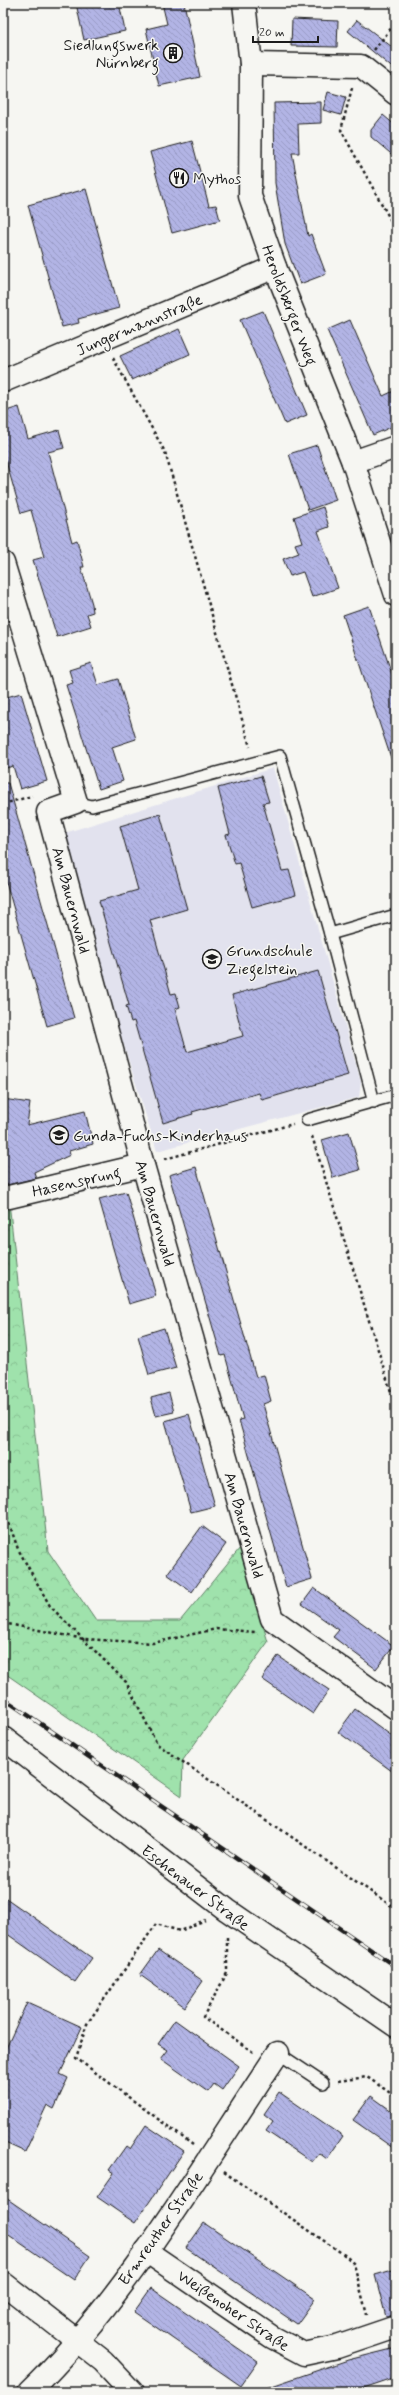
<svg xmlns="http://www.w3.org/2000/svg" width="399" height="2395" viewBox="0 0 399 2395" font-family="Mynerve,sans-serif">
<style>
.built{fill:#e2e2ee}
.park{fill:url(#park-crowns);stroke:#5e7f64}
.building{fill:url(#building-back-hatch);stroke:#1c1c1c}
.lines{fill:none;stroke-linecap:round;stroke-linejoin:round}
.service-casing{stroke:#1c1c1c;stroke-width:14}
.minor-casing{stroke:#1c1c1c;stroke-width:25}
.path{stroke:#1c1c1c;stroke-width:2.5;stroke-dasharray:3 3;stroke-linecap:butt}
.service{stroke:#f6f6f2;stroke-width:11}
.minor{stroke:#f6f6f2;stroke-width:22}
.rail-casing{stroke:#1c1c1c;stroke-width:4.5}
.rail{stroke:#f6f6f2;stroke-width:3;stroke-dasharray:9;stroke-linecap:butt}
.labels{text-anchor:middle;stroke-width:3;stroke-linejoin:round;paint-order:stroke}
.poi-label{font-size:16px;fill:#1c1c1c;stroke:#f6f6f2;text-anchor:start}
.street-label{font-size:16px;fill:#1c1c1c;stroke:#f6f6f2}
</style>
<defs>
<pattern id="park-crowns" width="20" height="18" patternUnits="userSpaceOnUse"><rect width="20" height="18" fill="#9fe2ac"/><path d="M2 6a3 3 0 1 1 6 0M12 15a3 3 0 1 1 6 0" fill="none" stroke="#88c193"/></pattern>
<pattern id="building-back-hatch" width="6" height="6" patternUnits="userSpaceOnUse"><rect width="6" height="6" fill="#b2b4e5"/><path d="M-1 5l2 2M0 0l6 6M5-1l2 2" fill="none" stroke="#989ac4"/></pattern>
</defs>
<rect width="100%" height="100%" fill="#f6f6f2"/>
<filter id="ink" filterUnits="userSpaceOnUse"><feTurbulence type="fractalNoise" baseFrequency=".025" numOctaves="2"/><feDisplacementMap in="SourceGraphic" scale="8" xChannelSelector="R" yChannelSelector="G"/><feConvolveMatrix kernelMatrix="1 2 1 2 8 2 1 2 1" color-interpolation-filters="sRGB"/></filter>
<g filter="url(#ink)">
<path class="built" d="M 273,768 L 361,1082 L 359,1097 L 157,1151 L 58,835 Z"/>
<path class="park" d="M 3,1185 L 10,1211 L 48,1551 L 96,1621 L 180,1621 L 240,1548 L 268,1642 L 183,1760 L 182,1796 L 3,1672 Z"/>
<g class="building">
<path d="M 76,3 L 119,3 L 125,31 L 84,40 Z"/>
<path d="M 162,3 L 184,3 L 200,77 L 159,86 L 146,29 L 167,24 Z"/>
<path d="M 292,19 L 338,21 L 337,47 L 291,46 Z"/>
<path d="M 357,20 L 396,50 L 396,71 L 348,31 Z"/>
<path d="M 328,92 L 346,97 L 341,115 L 323,110 Z"/>
<path d="M 321,102 L 321,123 L 298,124 L 299,153 L 292,153 L 308,236 L 311,234 L 326,274 L 300,284 L 285,244 L 275,183 L 274,103 Z"/>
<path d="M 383,115 L 396,126 L 396,158 L 371,137 L 371,130 Z"/>
<path d="M 192,141 L 209,206 L 216,205 L 220,220 L 172,233 L 150,152 Z"/>
<path d="M 86,189 L 119,308 L 78,319 L 79,323 L 62,327 L 28,205 Z"/>
<path d="M 263,311 L 307,415 L 285,424 L 240,320 Z"/>
<path d="M 350,320 L 383,396 L 396,390 L 396,425 L 373,435 L 327,330 Z"/>
<path d="M 179,329 L 190,354 L 132,380 L 120,356 Z"/>
<path d="M 19,407 L 28,439 L 59,430 L 64,448 L 48,452 L 72,542 L 77,540 L 84,567 L 81,567 L 92,604 L 93,612 L 87,614 L 91,626 L 57,637 L 33,560 L 44,557 L 31,510 L 21,513 L 3,451 L 3,412 Z"/>
<path d="M 317,445 L 336,500 L 308,510 L 289,454 Z"/>
<path d="M 323,507 L 329,527 L 318,531 L 338,588 L 312,597 L 303,572 L 290,576 L 283,559 L 299,553 L 295,544 L 302,542 L 294,517 Z"/>
<path d="M 369,606 L 396,686 L 396,763 L 393,764 L 343,615 Z"/>
<path d="M 91,663 L 98,685 L 118,679 L 136,739 L 112,747 L 123,781 L 99,789 L 66,685 L 73,683 L 69,670 Z"/>
<path d="M 21,693 L 47,781 L 20,789 L 13,766 L 3,769 L 3,698 Z"/>
<path d="M 261,776 L 269,802 L 263,803 L 282,871 L 289,870 L 296,895 L 252,907 L 239,863 L 235,864 L 226,835 L 230,834 L 218,788 Z"/>
<path d="M 3,783 L 8,783 L 74,1018 L 47,1026 L 3,871 Z"/>
<path d="M 160,814 L 187,909 L 150,920 L 171,994 L 176,993 L 180,1007 L 175,1009 L 187,1052 L 243,1036 L 232,995 L 318,971 L 348,1075 L 262,1100 L 259,1093 L 192,1112 L 193,1114 L 163,1123 L 134,1021 L 131,1022 L 126,1006 L 129,1005 L 99,901 L 138,890 L 120,826 Z"/>
<path d="M 3,1099 L 30,1103 L 27,1125 L 85,1111 L 93,1144 L 69,1151 L 70,1155 L 34,1172 L 36,1178 L 3,1186 Z"/>
<path d="M 349,1132 L 360,1170 L 333,1178 L 322,1140 Z"/>
<path d="M 196,1167 L 256,1377 L 264,1375 L 271,1401 L 263,1404 L 312,1579 L 286,1587 L 239,1420 L 243,1419 L 225,1355 L 221,1356 L 169,1175 Z"/>
<path d="M 126,1192 L 156,1296 L 129,1304 L 99,1199 Z"/>
<path d="M 164,1328 L 176,1368 L 149,1375 L 138,1336 Z"/>
<path d="M 169,1393 L 174,1412 L 156,1416 L 151,1398 Z"/>
<path d="M 189,1414 L 215,1506 L 191,1512 L 165,1421 Z"/>
<path d="M 202,1526 L 226,1544 L 192,1592 L 167,1574 Z"/>
<path d="M 314,1588 L 394,1646 L 376,1669 L 333,1637 L 339,1630 L 302,1604 Z"/>
<path d="M 278,1656 L 329,1690 L 313,1714 L 262,1679 Z"/>
<path d="M 355,1709 L 396,1739 L 396,1774 L 338,1732 Z"/>
<path d="M 3,1896 L 92,1958 L 75,1982 L 3,1931 Z"/>
<path d="M 158,1950 L 203,1981 L 185,2007 L 140,1975 Z"/>
<path d="M 27,2002 L 82,2027 L 60,2074 L 68,2078 L 54,2109 L 47,2105 L 25,2152 L 3,2142 L 3,2055 Z"/>
<path d="M 175,2020 L 239,2066 L 222,2090 L 214,2084 L 208,2092 L 161,2059 L 168,2050 L 158,2044 Z"/>
<path d="M 279,2092 L 343,2136 L 327,2159 L 319,2153 L 312,2162 L 266,2131 L 273,2121 L 264,2114 Z"/>
<path d="M 371,2096 L 396,2114 L 396,2150 L 353,2120 Z"/>
<path d="M 146,2125 L 184,2151 L 135,2223 L 97,2197 L 114,2173 L 109,2170 L 126,2146 L 130,2149 Z"/>
<path d="M 3,2196 L 90,2256 L 74,2280 L 3,2231 Z"/>
<path d="M 204,2223 L 315,2299 L 297,2324 L 186,2248 Z"/>
<path d="M 396,2269 L 396,2315 L 386,2317 L 375,2275 Z"/>
<path d="M 151,2288 L 258,2362 L 241,2386 L 134,2312 Z"/>
<path d="M 396,2348 L 396,2377 L 352,2392 L 264,2392 L 263,2389 L 348,2360 Z"/>
</g>
<g class="lines">
<g class="service-casing">
<g id="service">
<path d="M 76,802 L 92,806 L 280,756 L 330,934 L 374,1102"/>
<path d="M 330,934 L 396,915"/>
<path d="M 307,1120 L 396,1095"/>
<path d="M 278,2053 L 323,2083"/>
</g>
</g>
<g class="minor-casing">
<g id="minor">
<path d="M 244,3 L 251,64 L 250,196 L 275,267 L 353,462 L 396,595"/>
<path d="M 251,64 L 361,66 L 396,94"/>
<path d="M 3,381 L 275,267"/>
<path d="M 353,462 L 396,447"/>
<path d="M 3,563 L 76,802 L 48,812 L 143,1165 L 272,1619 L 396,1708"/>
<path d="M 9,1197 L 143,1165"/>
<path d="M 3,1738 L 227,1910 L 396,2026"/>
<path d="M 146,2251 L 272,2337 L 304,2354 L 337,2347 L 396,2327"/>
<path d="M 3,2283 L 103,2361 L 132,2392"/>
<path d="M 29,2392 C 127,2297 202,2166 278,2053"/>
</g>
</g>
<g class="path">
<path d="M 374,50 L 396,22"/>
<path d="M 352,88 L 341,130 L 396,230"/>
<path d="M 113,358 L 165,452 L 250,747"/>
<path d="M 3,804 L 32,796"/>
<path d="M 312,1136 L 396,1408"/>
<path d="M 165,1159 L 293,1124"/>
<path d="M 3,1506 L 18,1549 L 50,1606 L 126,1682 L 157,1744 L 396,1909"/>
<path d="M 3,1623 L 84,1639 L 153,1643 L 216,1629 L 255,1632"/>
<path d="M 227,1937 L 227,1973 L 203,2017 L 253,2052"/>
<path d="M 338,2081 L 367,2077 L 396,2097"/>
<path d="M 193,2145 L 76,2058 L 87,2024 L 156,1924 L 180,1931 L 205,1920"/>
<path d="M 224,2172 L 346,2256 L 354,2264 L 367,2315"/>
</g>
<use href="#service" class="service"/>
<use href="#minor" class="minor"/>
<g class="rail-casing">
<path id="rail" d="M 3,1698 L 396,1967"/>
</g>
<use href="#rail" class="rail"/>
</g>
</g>
<defs>
<g id="building-ring" transform="scale(1)"><circle r="9.5" fill="#f6f6f2" stroke="#1c1c1c" stroke-width="1.5"/><path d="M-4-6H4V6H1V3H-1V6H-4ZM-2.5-4.3h1.7v1.8h-1.7ZM.8-4.3h1.7v1.8H.8ZM-2.5-1h1.7V.8h-1.7ZM.8-1h1.7V.8H.8Z" fill="#1c1c1c"/></g>
<g id="restaurant-ring" transform="scale(1)"><circle r="9.5" fill="#f6f6f2" stroke="#1c1c1c" stroke-width="1.5"/><path d="M-5-6h1v4h1v-4h1v4h1v-4h1v5L-1.5 .5V6h-2V.5L-5-1ZM5-6V6H3V1.5H1.5Q1.5-4 5-6Z" fill="#1c1c1c"/></g>
<g id="school-ring" transform="scale(1)"><circle r="9.5" fill="#f6f6f2" stroke="#1c1c1c" stroke-width="1.5"/><path d="M0-5L7-2L0 1L-7-2ZM-4 1L0 2.5L4 1V4Q0 6-4 4Z" fill="#1c1c1c"/></g>
</defs>
<g fill-rule="evenodd">
<use href="#building-ring" x="173" y="53"/>
<use href="#restaurant-ring" x="179" y="178"/>
<use href="#school-ring" x="212" y="959"/>
<use href="#school-ring" x="59" y="1135"/>
</g>
<g class="labels">
<g class="poi-label">
<text x="159" y="50" text-anchor="end">Siedlungswerk<tspan x="159" dy="18">Nürnberg</tspan></text>
<text x="193" y="184">Mythos</text>
<text x="226" y="956">Grundschule<tspan x="226" dy="18">Ziegelstein</tspan></text>
<text x="73" y="1141">Gunda-Fuchs-Kinderhaus</text>
</g>
<g class="street-label">
<text transform="translate(290 305) rotate(69)" y="6">Heroldsberger Weg</text>
<text transform="translate(139 324) rotate(-23)" y="6">Jungermannstraße</text>
<text transform="translate(72 900) rotate(75)" y="6">Am Bauernwald</text>
<text transform="translate(76 1181) rotate(-13)" y="6">Hasensprung</text>
<text transform="translate(156 1213) rotate(74)" y="6">Am Bauernwald</text>
<text transform="translate(245 1525) rotate(74)" y="6">Am Bauernwald</text>
<text transform="translate(196 1887) rotate(37)" y="6">Eschenauer Straße</text>
<text transform="translate(160 2228) rotate(-55)" y="6">Ermreuther Straße</text>
<text transform="translate(234 2310) rotate(34)" y="6">Weißenoher Straße</text>
</g>
</g>
<rect width="399" height="2395" fill="none" stroke="#f6f6f2" stroke-width="16"/>
<rect x="8" y="8" width="383" height="2379" fill="none" stroke="#1c1c1c" stroke-width="1.5" filter="url(#ink)"/>
<path d="M253 36v6h65v-6" fill="none" stroke="#1c1c1c" stroke-width="2"/>
<text x="259" y="36" font-size="12" fill="#1c1c1c" stroke="#f6f6f2" stroke-width="3" paint-order="stroke">20 m</text>
</svg>
